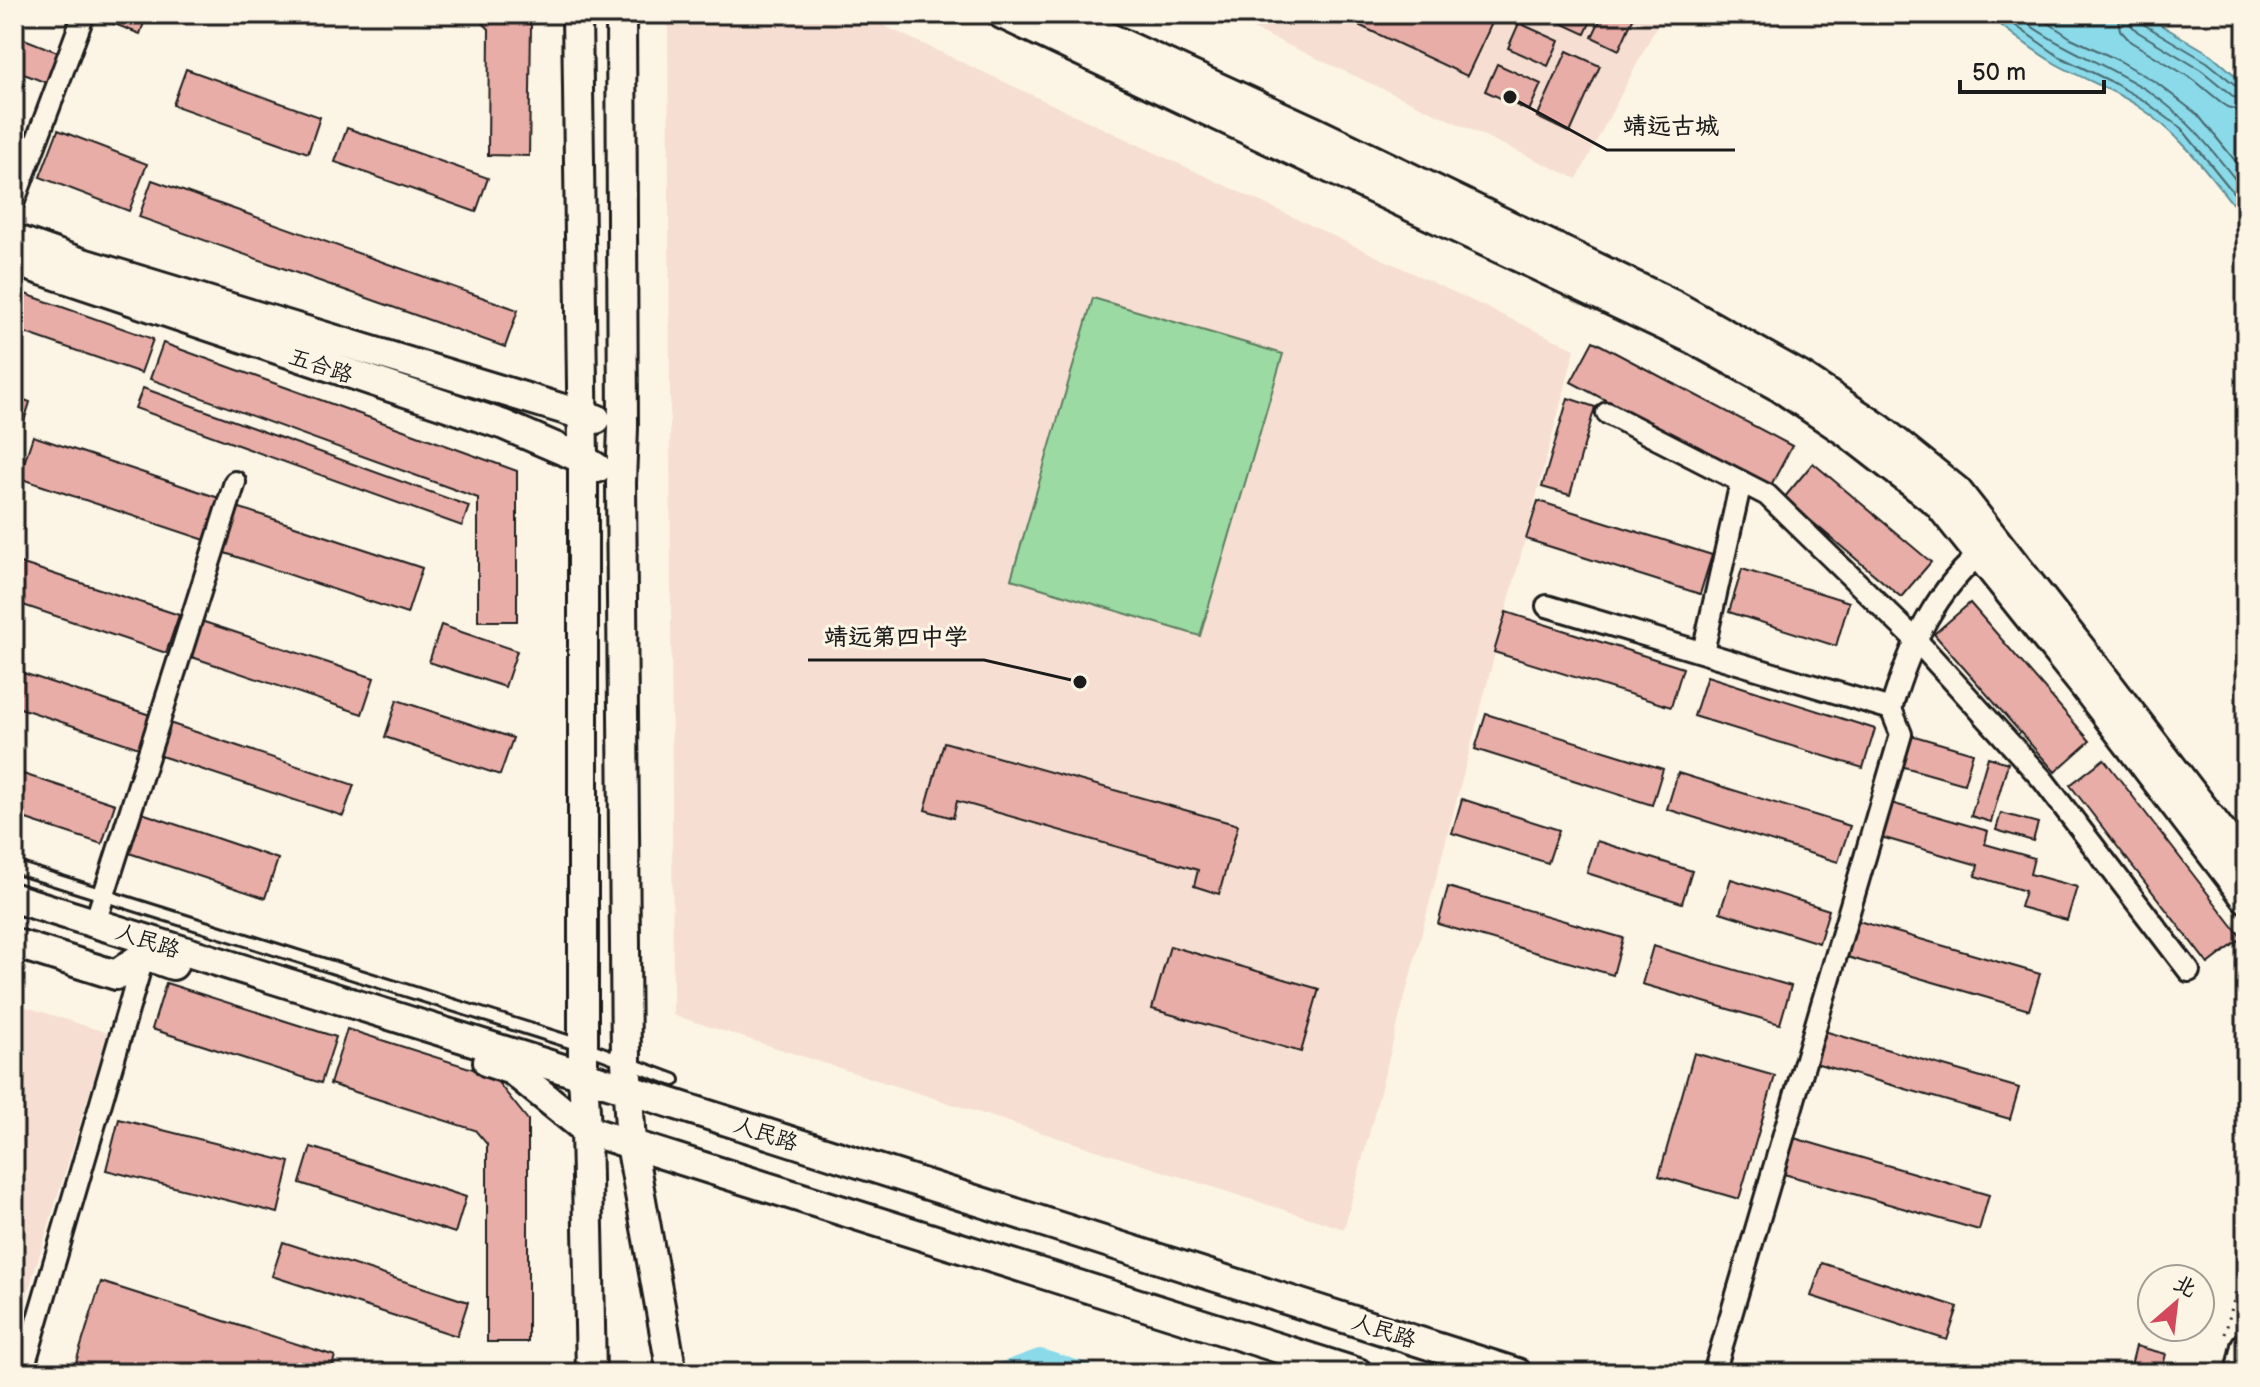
<svg xmlns="http://www.w3.org/2000/svg" width="2260" height="1387" viewBox="0 0 2260 1387" font-family="'Balsamiq Sans','LXGW WenKai TC',sans-serif">
<style>
.built{fill:#f6dfd2}
.green{fill:#9bdaa2;stroke:#5c7b5f;stroke-width:2}
.water{fill:#8bdae9;stroke:#5f8e97;stroke-width:2}
.lines{fill:none;stroke-linecap:round;stroke-linejoin:round}
.shore{stroke:#48686e;stroke-width:2}
.canal{stroke:#8bdae9;stroke-width:20}
.building{fill:#e8ada7;stroke:#1c1c1c;stroke-width:2}
.lane-casing{stroke:#1c1c1c;stroke-width:16}
.street-casing{stroke:#1c1c1c;stroke-width:26}
.secondary-casing{stroke:#1c1c1c;stroke-width:34}
.path{stroke:#1c1c1c;stroke-width:3;stroke-dasharray:2 6;stroke-linecap:butt}
.lane{stroke:#fcf5e5;stroke-width:10}
.street{stroke:#fcf5e5;stroke-width:20}
.secondary{stroke:#fcf5e5;stroke-width:28}
.labels{text-anchor:middle;stroke-width:6;stroke-linejoin:round;paint-order:stroke}
.street-label{font-size:22px;fill:#1c1c1c;stroke:#fcf5e5}
.leader{fill:none;stroke:#1c1c1c;stroke-width:3}
.callout-dot{fill:#1c1c1c;stroke:#fcf5e5;stroke-width:3}
.callout-label{font-size:24px;text-anchor:middle;font-weight:bold;fill:#1c1c1c;stroke:#fcf5e5;stroke-width:6;stroke-linejoin:round;paint-order:stroke}
</style>
<rect width="100%" height="100%" fill="#fcf5e5"/>
<filter id="ink" filterUnits="userSpaceOnUse"><feTurbulence type="fractalNoise" baseFrequency=".0125" numOctaves="2"/><feDisplacementMap in="SourceGraphic" scale="16" xChannelSelector="R" yChannelSelector="G"/><feConvolveMatrix kernelMatrix="1 2 1 2 8 2 1 2 1" color-interpolation-filters="sRGB"/></filter>
<g filter="url(#ink)">
<g class="built">
<path d="M 668,14 L 859,14 L 1575,349 L 1344,1229 L 673,1015 Z"/>
<path d="M 1221,14 L 1663,14 L 1577,179 Z"/>
<path d="M 14,1003 L 108,1033 L 14,1338 Z"/>
</g>
<path class="green" d="M 1093,298 L 1283,354 L 1200,636 L 1011,579 Z"/>
<path class="water" d="M 1987,14 L 2142,14 L 2212,55 L 2246,85 L 2246,221 C 2213,180 2183,135 2138,106 C 2112,89 2083,79 2056,64 C 2032,50 2009,32 1987,14 Z"/>
<g class="lines">
<g class="shore">
<path d="M 1999,14 L 2060,57 L 2110,81 L 2143,100 L 2181,128 L 2246,208"/>
<path d="M 2015,14 C 2055,47 2105,63 2148,91 C 2190,119 2215,154 2246,193"/>
<path d="M 2035,14 L 2071,38 L 2120,61 L 2157,83 L 2198,115 L 2246,174"/>
<path d="M 2117,14 L 2120,30 L 2131,42 L 2194,80 L 2227,107 L 2246,112"/>
<path d="M 2129,14 L 2131,25 L 2138,32 L 2201,70 L 2234,97 L 2246,100"/>
<path d="M 2139,14 L 2140,20 L 2143,24 L 2207,62 L 2239,88 L 2246,90"/>
</g>
<path class="canal" d="M 1001,1373 L 1040,1359 L 1085,1373"/>
</g>
<g class="building">
<path d="M 107,14 L 147,14 L 140,34 L 104,20 Z"/>
<path d="M 474,14 L 526,14 L 531,26 L 529,156 L 488,155 L 489,29 Z"/>
<path d="M 1335,14 L 1472,14 L 1492,23 L 1467,76 Z"/>
<path d="M 1542,14 L 1594,14 L 1585,34 Z"/>
<path d="M 1603,14 L 1635,14 L 1619,50 L 1592,37 Z"/>
<path d="M 1519,23 L 1559,41 L 1548,66 L 1508,48 Z"/>
<path d="M 14,35 L 60,53 L 49,84 L 14,70 Z"/>
<path d="M 1567,51 L 1600,66 L 1570,133 L 1537,117 Z"/>
<path d="M 1497,64 L 1541,84 L 1529,111 L 1485,91 Z"/>
<path d="M 186,69 L 320,117 L 308,153 L 173,105 Z"/>
<path d="M 347,128 L 488,178 L 476,212 L 335,162 Z"/>
<path d="M 58,130 L 147,164 L 129,211 L 40,177 Z"/>
<path d="M 152,180 L 518,310 L 505,347 L 139,217 Z"/>
<path d="M 14,290 L 153,339 L 141,373 L 14,329 Z"/>
<path d="M 1593,341 L 1792,446 L 1770,487 L 1571,382 Z"/>
<path d="M 163,343 L 517,471 L 517,621 L 478,621 L 478,498 L 150,379 Z"/>
<path d="M 143,388 L 469,506 L 462,526 L 135,408 Z"/>
<path d="M 14,396 L 30,402 L 20,434 L 14,433 Z"/>
<path d="M 1568,398 L 1595,407 L 1570,495 L 1542,487 Z"/>
<path d="M 33,436 L 219,498 L 205,540 L 19,478 Z"/>
<path d="M 1813,463 L 1931,562 L 1901,597 L 1784,498 Z"/>
<path d="M 1538,501 L 1712,555 L 1700,594 L 1526,539 Z"/>
<path d="M 234,506 L 422,568 L 407,614 L 219,551 Z"/>
<path d="M 14,561 L 179,615 L 166,653 L 14,602 Z"/>
<path d="M 1742,569 L 1849,602 L 1836,646 L 1729,612 Z"/>
<path d="M 1970,603 L 2090,741 L 2055,772 L 1934,634 Z"/>
<path d="M 1506,612 L 1683,668 L 1671,707 L 1494,652 Z"/>
<path d="M 201,621 L 374,678 L 362,714 L 189,656 Z"/>
<path d="M 441,625 L 517,651 L 505,687 L 429,662 Z"/>
<path d="M 14,670 L 150,715 L 139,748 L 14,706 Z"/>
<path d="M 1707,676 L 1875,729 L 1863,768 L 1694,716 Z"/>
<path d="M 397,700 L 513,738 L 500,775 L 385,737 Z"/>
<path d="M 1486,714 L 1663,769 L 1652,805 L 1475,749 Z"/>
<path d="M 169,723 L 354,785 L 343,816 L 158,755 Z"/>
<path d="M 1911,735 L 1973,753 L 1964,784 L 1901,766 Z"/>
<path d="M 944,742 L 1238,825 L 1219,894 L 1194,886 L 1198,870 L 957,801 L 953,818 L 925,810 Z"/>
<path d="M 1988,757 L 2008,763 L 1991,822 L 1971,816 Z"/>
<path d="M 2104,759 L 2242,938 L 2208,964 L 2070,785 Z"/>
<path d="M 14,771 L 115,804 L 102,844 L 14,815 Z"/>
<path d="M 1678,773 L 1850,826 L 1838,862 L 1667,809 Z"/>
<path d="M 1462,799 L 1559,830 L 1548,863 L 1452,833 Z"/>
<path d="M 1891,803 L 1988,831 L 1985,844 L 2034,858 L 2030,874 L 2077,887 L 2067,920 L 2020,907 L 2025,891 L 1975,876 L 1978,865 L 1881,837 Z"/>
<path d="M 142,813 L 278,859 L 265,898 L 129,853 Z"/>
<path d="M 2001,813 L 2038,823 L 2033,841 L 1996,830 Z"/>
<path d="M 1597,841 L 1692,871 L 1682,903 L 1587,873 Z"/>
<path d="M 1731,879 L 1829,910 L 1819,943 L 1720,912 Z"/>
<path d="M 1448,887 L 1623,938 L 1613,975 L 1438,924 Z"/>
<path d="M 1855,920 L 2040,974 L 2029,1010 L 1844,956 Z"/>
<path d="M 1170,946 L 1319,989 L 1301,1052 L 1152,1009 Z"/>
<path d="M 1653,946 L 1791,986 L 1780,1024 L 1642,984 Z"/>
<path d="M 166,983 L 336,1037 L 321,1083 L 152,1029 Z"/>
<path d="M 347,1029 L 492,1075 L 528,1120 L 528,1342 L 487,1342 L 487,1144 L 475,1130 L 330,1084 Z"/>
<path d="M 1824,1031 L 2019,1088 L 2010,1119 L 1815,1063 Z"/>
<path d="M 1694,1053 L 1775,1076 L 1739,1199 L 1659,1176 Z"/>
<path d="M 119,1119 L 290,1162 L 278,1213 L 106,1170 Z"/>
<path d="M 1794,1138 L 1989,1195 L 1979,1230 L 1784,1174 Z"/>
<path d="M 311,1147 L 466,1197 L 455,1233 L 300,1183 Z"/>
<path d="M 283,1242 L 468,1302 L 457,1336 L 272,1276 Z"/>
<path d="M 1822,1263 L 1958,1307 L 1947,1340 L 1811,1296 Z"/>
<path d="M 101,1282 L 335,1356 L 330,1373 L 112,1373 L 76,1362 Z"/>
<path d="M 2136,1346 L 2166,1354 L 2161,1373 L 2129,1373 Z"/>
</g>
<g class="lines">
<g class="lane-casing">
<path id="lane" d="M 14,867 L 583,1046 L 674,1080"/>
</g>
<g class="street-casing">
<g id="street">
<path d="M 14,201 L 84,14"/>
<path d="M 1607,413 L 1767,495 L 1917,641 L 2043,780 L 2189,971"/>
<path d="M 1547,606 L 1891,709 L 1901,734 L 1714,1373"/>
<path d="M 1703,652 L 1741,482"/>
<path d="M 1891,709 C 1910,645 1935,589 1988,547"/>
<path d="M 95,923 L 235,482"/>
<path d="M 22,1373 L 145,952"/>
</g>
</g>
<g class="secondary-casing">
<g id="secondary">
<path d="M 577,14 L 583,459 L 583,1075 L 586,1130 L 591,1373"/>
<path d="M 621,14 L 623,427 L 621,483 L 626,1061 L 631,1144 L 672,1373"/>
<path d="M 1002,14 L 1691,338 L 1778,386 L 1848,433 L 1938,503 L 2085,687 L 2246,898"/>
<path d="M 1057,14 L 1313,131 L 1674,305 L 1800,376 L 1880,429 L 1957,491 L 2096,668 L 2246,864"/>
<path d="M 14,239 L 79,262 L 596,419"/>
<path d="M 14,261 L 504,425 L 583,459 L 597,468"/>
<path d="M 14,898 L 627,1089 L 1517,1373"/>
<path d="M 14,943 L 116,975 L 144,955 L 173,965"/>
<path d="M 488,1062 L 512,1070 L 586,1130 L 1358,1373"/>
<path d="M 2240,1373 L 2246,1346"/>
</g>
</g>
<path class="path" d="M 2225,1334 L 2246,1253"/>
<use href="#lane" class="lane"/>
<use href="#street" class="street"/>
<use href="#secondary" class="secondary"/>
</g>
</g>
<g class="labels">
<g class="street-label">
<text transform="translate(321 365) rotate(18)" y="8">五合路</text>
<text transform="translate(148 940) rotate(18)" y="8">人民路</text>
<text transform="translate(766 1133) rotate(18)" y="8">人民路</text>
<text transform="translate(1384 1330) rotate(18)" y="8">人民路</text>
</g>
</g>
<path class="leader" d="M1510 97L1607 150H1735M1080 682L984 660H808"/>
<g class="callout-dot">
<circle cx="1510" cy="97" r="8"/>
<circle cx="1080" cy="682" r="8"/>
</g>
<g class="callout-label">
<text x="1671" y="134">靖远古城</text>
<text x="896" y="645">靖远第四中学</text>
</g>
<rect width="2260" height="1387" fill="none" stroke="#fcf5e5" stroke-width="48"/>
<rect x="24" y="24" width="2212" height="1339" fill="none" stroke="#1c1c1c" stroke-width="3" filter="url(#ink)"/>
<g transform="translate(2176 1303) rotate(28)"><circle r="38" fill="#fcf5e5" stroke="#a29e95" stroke-width="2"/>
<path d="M0-6L14 30L0 20L-14 30Z" fill="#d1495b"/>
<text y="-12" font-size="22" font-weight="bold" text-anchor="middle" fill="#1c1c1c">北</text>
</g>
<path d="M1960 80v12h144v-12" fill="none" stroke="#1c1c1c" stroke-width="4"/>
<text x="1972" y="80" font-size="24" fill="#1c1c1c" stroke="#fcf5e5" stroke-width="6" paint-order="stroke">50 m</text>
</svg>
